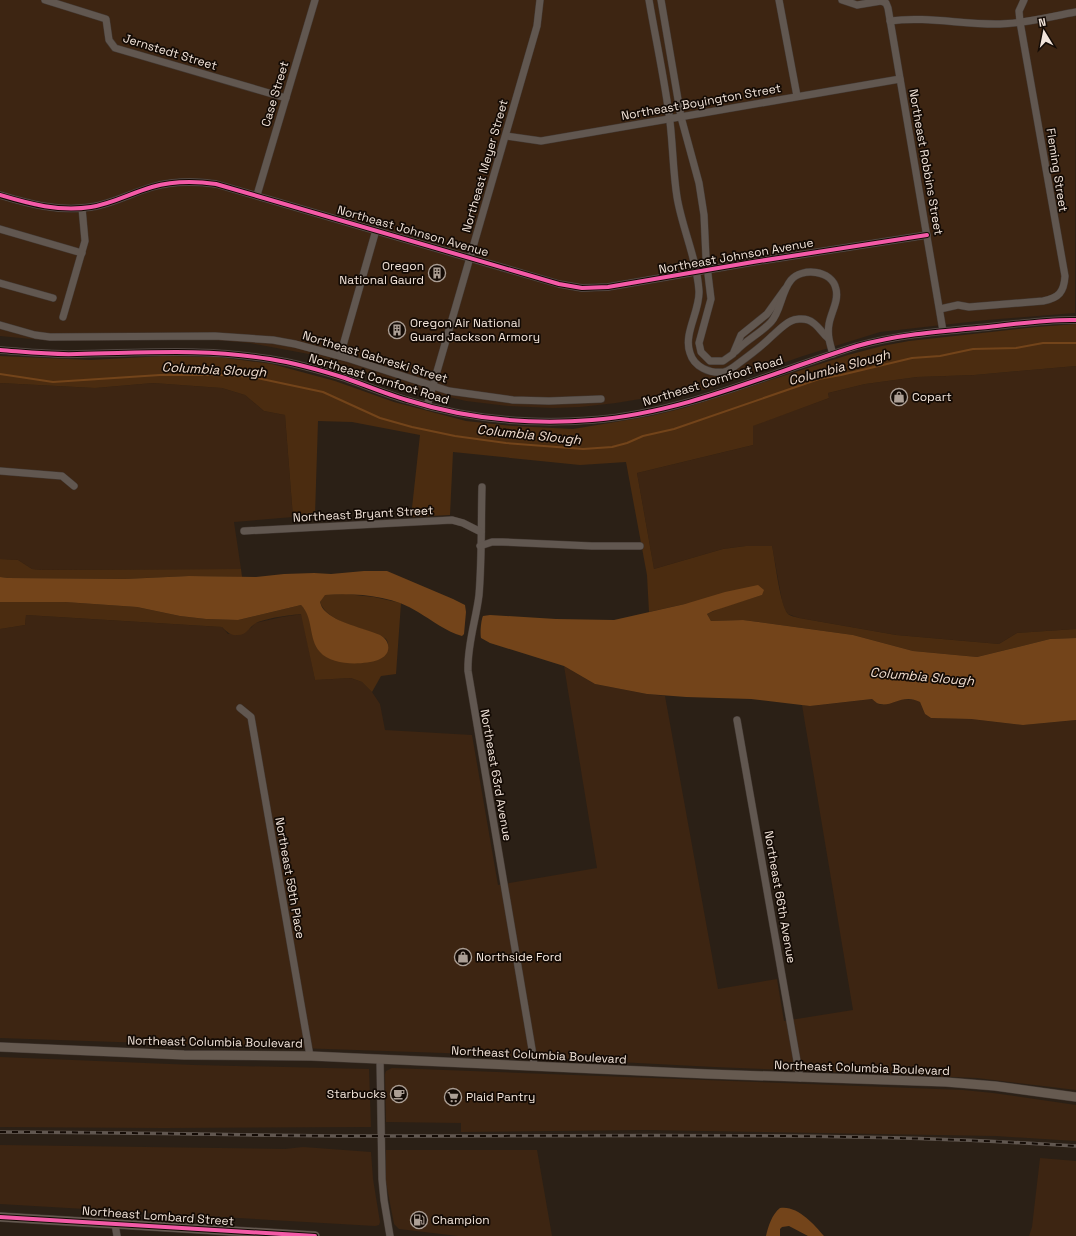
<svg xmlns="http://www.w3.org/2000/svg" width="1076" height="1236" viewBox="0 0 1076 1236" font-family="'Space Grotesk',sans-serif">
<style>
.built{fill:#3d2512}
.green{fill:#4b2c10}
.water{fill:#73441a}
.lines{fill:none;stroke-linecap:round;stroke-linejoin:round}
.stream{stroke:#73441a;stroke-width:2}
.minor-casing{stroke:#433933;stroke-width:8}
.major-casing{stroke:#433933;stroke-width:10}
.minor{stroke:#615750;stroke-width:7}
.major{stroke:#665a50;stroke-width:9}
.rail-casing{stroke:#615750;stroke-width:3.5}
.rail{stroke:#140b05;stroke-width:2;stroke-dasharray:6;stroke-linecap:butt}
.cycleway-casing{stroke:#140b05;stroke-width:6}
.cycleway{stroke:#f35aa7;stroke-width:4}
.labels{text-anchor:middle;stroke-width:3.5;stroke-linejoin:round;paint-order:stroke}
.street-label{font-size:12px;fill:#f2e4da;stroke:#140b05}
.poi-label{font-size:12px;fill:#f2e4da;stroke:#140b05;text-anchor:start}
.water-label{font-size:13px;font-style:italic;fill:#f1ddcf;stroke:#140b05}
</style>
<rect width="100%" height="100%" fill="#2b2016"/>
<g class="built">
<path d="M 0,0 L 1076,0 L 1075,313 L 987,320 L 880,332 L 803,356 L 705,390 L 683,389 L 646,398 L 616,403 L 580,407 L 553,408 L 508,406 L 466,401 L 398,385 L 367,373 L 314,355 L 250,343 L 203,339 L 53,341 L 0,336 Z"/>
<path d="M 1076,366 L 1076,629 L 1017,633 L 999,644 L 896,635 L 799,618 L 788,614 L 785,610 L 782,601 L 772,546 L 746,546 L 723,549 L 654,569 L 637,473 L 753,445 L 752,426 L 829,398 L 828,393 L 865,384 L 917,377 L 974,375 Z"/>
<path d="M 0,383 L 95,388 L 153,383 L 222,388 L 245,395 L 264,411 L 285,415 L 293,517 L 234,522 L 241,569 L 41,570 L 32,569 L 18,560 L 0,559 Z"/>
<path d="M 302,614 L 315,680 L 351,678 L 362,682 L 372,692 L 380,704 L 385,730 L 472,735 L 498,885 L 597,868 L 564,666 L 595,684 L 647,694 L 665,696 L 718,989 L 777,979 L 784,1021 L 853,1010 L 802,705 L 810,706 L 873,699 L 878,704 L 883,705 L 900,699 L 915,700 L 920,702 L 925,714 L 931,718 L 971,719 L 1023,725 L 1076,720 L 1076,1090 L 977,1078 L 714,1067 L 444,1053 L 0,1038 L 0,629 L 25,625 L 26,615 L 222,627 L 228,634 L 251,628 L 255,623 L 282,617 Z"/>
<path d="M 0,1057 L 194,1065 L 369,1069 L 371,1127 L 164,1128 L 0,1127 Z"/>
<path d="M 392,1068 L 963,1090 L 993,1093 L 1076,1105 L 1076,1141 L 996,1136 L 645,1130 L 461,1132 L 461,1123 L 386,1122 L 385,1074 L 386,1071 Z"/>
<path d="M 0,1145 L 285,1149 L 303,1147 L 371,1152 L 373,1179 L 380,1222 L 379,1225 L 375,1226 L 0,1204 Z"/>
<path d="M 386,1150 L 537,1150 L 552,1236 L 458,1236 L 399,1229 L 394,1224 L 386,1182 Z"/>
<path d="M 1040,1158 L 1076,1161 L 1076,1236 L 1029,1236 L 1032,1227 Z"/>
</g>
<g class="green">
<path d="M 1076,324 L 1076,366 L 974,375 L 917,377 L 865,384 L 828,393 L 829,398 L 753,426 L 753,445 L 637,473 L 654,569 L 723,549 L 746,546 L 772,546 C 775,559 780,606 788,614 C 790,616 796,617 799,618 L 896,635 L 999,644 L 1017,633 L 1076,629 L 1076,638 L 1050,639 L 977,657 L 913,651 L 853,635 L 743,620 L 711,621 L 707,614 L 723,607 L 762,595 L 685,604 L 649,612 L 647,575 L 626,462 L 580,465 L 453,452 L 450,515 L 411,517 L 420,435 L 352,422 L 318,421 L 315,515 L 293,517 L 285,415 L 264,411 L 245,395 L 222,388 L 153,383 L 95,388 L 0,383 L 0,356 L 91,360 L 163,356 L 219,357 L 272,364 L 335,381 L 394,402 L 466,421 L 513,426 L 573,429 L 651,416 L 684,408 L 848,355 L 882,346 L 909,341 L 1036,327 Z"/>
<path d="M 0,559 L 18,560 L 32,569 L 41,570 L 241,569 L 242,577 L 189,576 L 125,579 L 8,578 L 0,577 Z"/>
<path d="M 346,594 L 374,597 L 401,603 L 396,674 L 381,676 L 372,692 L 362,682 L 351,678 L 315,680 L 301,614 C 290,615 266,618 256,623 C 249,627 247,635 238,635 C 231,636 227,632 222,627 L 26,615 L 25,625 L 0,629 L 0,602 L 65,602 L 137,607 L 180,616 L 206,619 L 238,620 L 301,605 L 307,611 L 310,622 L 388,651 C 388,647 389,643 386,639 C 384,637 378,635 375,634 C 358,626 327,622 320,602 L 324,595 Z"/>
</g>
<g class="water">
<path d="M 364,571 L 387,571 L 453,599 L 465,605 L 466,612 L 464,634 L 462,636 C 445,631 433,621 418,612 C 391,595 355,593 325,595 L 320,602 C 321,605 322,608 324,610 C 336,623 364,628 380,635 C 391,641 392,655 378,660 C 363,665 332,666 320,652 C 308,639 314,618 301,605 L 238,620 L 206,619 L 180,616 L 137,607 L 65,602 L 0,602 L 0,577 L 8,578 L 125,579 L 189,576 L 256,577 L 284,574 L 314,573 L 331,574 Z"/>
<path d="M 758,585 L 764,590 L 762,595 L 713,611 L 707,614 L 711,621 L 743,620 L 853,635 L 913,651 L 977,657 L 1050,639 L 1076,638 L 1076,720 L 1023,725 L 971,719 L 931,718 L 925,714 L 920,702 C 903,693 892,707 880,704 C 877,704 875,701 872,699 L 810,706 L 751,699 L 686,697 L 647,694 L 595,684 L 564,666 L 490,643 L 481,638 C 480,633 481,620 483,616 L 490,615 L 556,619 L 614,620 L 685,604 L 725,592 Z"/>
<path d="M 780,1208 C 797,1205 814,1224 824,1236 L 808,1236 L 789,1226 L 782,1227 L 780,1229 L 780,1236 L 766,1236 C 768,1227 772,1214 780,1208 Z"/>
</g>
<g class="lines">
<path class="stream" d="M 0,374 L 53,382 L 160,375 L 232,375 L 257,378 L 323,392 L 380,418 L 412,427 L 455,436 L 506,443 L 583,449 L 612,447 L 627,443 L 643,436 L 674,429 L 819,379 L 841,375 L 912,358 L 940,356 L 973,349 L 1016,348 L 1043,343 L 1076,343"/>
<g class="minor-casing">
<g id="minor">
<path d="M 45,0 L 106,19 L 109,40 L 115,48 L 286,98"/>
<path d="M 649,0 C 656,41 665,81 670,122 C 673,147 673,172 677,197 C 682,228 697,259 699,291 C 700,311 683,334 690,353 C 694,367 710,374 724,372 C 729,371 735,366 739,363 C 750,355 762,346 772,336 C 778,331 783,325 791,321 C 795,319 803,318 808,320 C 817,323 821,332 828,338"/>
<path d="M 661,0 L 681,117 L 699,183 L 704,215 L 706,258 L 711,299 L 699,343 L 701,352 L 710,361 L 723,361 L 733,354 L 741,335 L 767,314 L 785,289"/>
<path d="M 779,0 L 797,96"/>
<path d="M 842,0 L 857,5 L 881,1"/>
<path d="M 881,1 L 886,3 L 888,8 L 943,331"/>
<path d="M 890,21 C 926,16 964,25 1000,24 C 1023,24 1053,16 1076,12"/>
<path d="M 506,136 L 541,141 L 900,79"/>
<path d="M 0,195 C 30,204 59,212 91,207 C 112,204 131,193 152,187 C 173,181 194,181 216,184 L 559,284 L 582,288 L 608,287 L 753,262 L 927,235"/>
<path d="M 257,195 L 315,0"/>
<path d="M 0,229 L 82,253"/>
<path d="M 0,283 L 53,298"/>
<path d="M 940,309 L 958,305 L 969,307 L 1043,301 C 1059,298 1064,292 1065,276 L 1020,22 L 1019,11 L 1024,0"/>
<path d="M 63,317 L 85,241 L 82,208"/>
<path d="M 0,325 L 35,335 L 50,337 L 215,336 L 273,340 L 295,344 L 347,358 L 449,391 L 513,400 L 549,401 L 601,399"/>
<path d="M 0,350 C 26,352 51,355 77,354 C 144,353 203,348 270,359 C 295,363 320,370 345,378 C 365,385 386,394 407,400 C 467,419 529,425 592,420 C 684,413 770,373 857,346 C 900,334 944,331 988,327 C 1017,324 1047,319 1076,320"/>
<path d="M 736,351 C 746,340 761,333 771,322 C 781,311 781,292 791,280 C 802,267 832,270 836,289 C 839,301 831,312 829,324 C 827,335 830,344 833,354"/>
<path d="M 340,356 L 376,230"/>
<path d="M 427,406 L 537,26 L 540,0"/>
<path d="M 0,471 L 62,476 L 74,486"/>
<path d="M 482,487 C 481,522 482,559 479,595 C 476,620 467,645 468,671 L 533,1055 L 534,1066"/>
<path d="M 244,531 L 452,520 L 463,523 L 481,532"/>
<path d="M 480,546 L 492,542 L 502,542 L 592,546 L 640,546"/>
<path d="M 240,708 L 251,717 L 310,1056"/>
<path d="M 737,720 L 800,1078"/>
<path d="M 380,1059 L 382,1179 L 384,1200 L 390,1236"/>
<path d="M 115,1224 L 117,1236"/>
</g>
</g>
<g class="major-casing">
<g id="major">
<path d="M 0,1047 L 184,1055 L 311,1056 L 708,1074 L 946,1082 L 995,1086 L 1076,1097"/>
<path d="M 0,1217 L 315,1236"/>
</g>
</g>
<use href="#minor" class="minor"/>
<use href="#major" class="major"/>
<g class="rail-casing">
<path id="rail" d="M 0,1132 C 144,1132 288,1137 433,1136 C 647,1136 862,1132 1076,1146"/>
</g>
<use href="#rail" class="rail"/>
<g class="cycleway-casing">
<g id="cycleway">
<path d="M 0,195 C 30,204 59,212 91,207 C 112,204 131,193 152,187 C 173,181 194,181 216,184 L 559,284 L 582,288 L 608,287 L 753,262 L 927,235"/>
<path d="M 0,350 C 26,352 51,355 77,354 C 144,353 203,348 270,359 C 295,363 320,370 345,378 C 365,385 386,394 407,400 C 467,419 529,425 592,420 C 684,413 770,373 857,346 C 900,334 944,331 988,327 C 1017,324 1047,319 1076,320"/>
<path d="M 0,1217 L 315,1236"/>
</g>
</g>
<use href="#cycleway" class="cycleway"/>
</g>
<defs>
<g id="building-ring" transform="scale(0.9)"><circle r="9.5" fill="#140b05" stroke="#ac9f95" stroke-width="1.5"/><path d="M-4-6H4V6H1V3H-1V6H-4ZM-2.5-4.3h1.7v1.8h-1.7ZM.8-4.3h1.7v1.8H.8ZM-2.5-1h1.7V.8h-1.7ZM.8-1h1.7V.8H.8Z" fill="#ac9f95"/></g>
<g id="shop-ring" transform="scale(0.9)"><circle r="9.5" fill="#140b05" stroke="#ac9f95" stroke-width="1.5"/><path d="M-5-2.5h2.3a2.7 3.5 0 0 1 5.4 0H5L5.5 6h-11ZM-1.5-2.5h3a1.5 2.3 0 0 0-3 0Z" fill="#ac9f95"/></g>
<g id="cafe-ring" transform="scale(0.9)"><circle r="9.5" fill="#140b05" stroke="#ac9f95" stroke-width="1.5"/><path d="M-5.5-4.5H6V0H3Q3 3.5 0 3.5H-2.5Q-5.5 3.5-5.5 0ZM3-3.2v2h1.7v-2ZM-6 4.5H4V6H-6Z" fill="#ac9f95"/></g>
<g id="supermarket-ring" transform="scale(0.9)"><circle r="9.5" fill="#140b05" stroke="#ac9f95" stroke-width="1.5"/><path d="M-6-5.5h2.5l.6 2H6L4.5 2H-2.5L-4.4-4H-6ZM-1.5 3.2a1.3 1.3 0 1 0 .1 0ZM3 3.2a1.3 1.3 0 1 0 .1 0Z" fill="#ac9f95"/></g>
<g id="fuel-ring" transform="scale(0.9)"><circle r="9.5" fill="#140b05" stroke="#ac9f95" stroke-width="1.5"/><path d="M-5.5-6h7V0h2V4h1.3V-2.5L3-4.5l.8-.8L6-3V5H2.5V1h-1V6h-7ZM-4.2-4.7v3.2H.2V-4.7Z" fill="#ac9f95"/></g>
</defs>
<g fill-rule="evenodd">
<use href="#building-ring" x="437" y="273"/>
<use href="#building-ring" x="397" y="330"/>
<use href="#shop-ring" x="899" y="397"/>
<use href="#shop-ring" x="463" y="957"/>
<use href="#cafe-ring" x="399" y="1094"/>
<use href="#supermarket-ring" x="453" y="1097"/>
<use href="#fuel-ring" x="419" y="1220"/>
</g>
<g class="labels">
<g class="street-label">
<text transform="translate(170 52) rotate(17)" y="4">Jernstedt Street</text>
<text transform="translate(275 94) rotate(-73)" y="4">Case Street</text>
<text transform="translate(701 102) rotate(-10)" y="4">Northeast Boyington Street</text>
<text transform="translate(926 162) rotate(80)" y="4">Northeast Robbins Street</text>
<text transform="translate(485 166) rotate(-74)" y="4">Northeast Meyer Street</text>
<text transform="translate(1057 170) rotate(81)" y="4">Fleming Street</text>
<text transform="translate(413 231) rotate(16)" y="4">Northeast Johnson Avenue</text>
<text transform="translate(736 256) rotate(-10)" y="4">Northeast Johnson Avenue</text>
<text transform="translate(375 357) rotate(17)" y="4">Northeast Gabreski Street</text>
<text transform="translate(379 379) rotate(17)" y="4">Northeast Cornfoot Road</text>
<text transform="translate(713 381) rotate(-17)" y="4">Northeast Cornfoot Road</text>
<text transform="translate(363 514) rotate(-3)" y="4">Northeast Bryant Street</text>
<text transform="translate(496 775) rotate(80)" y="4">Northeast 63rd Avenue</text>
<text transform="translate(290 878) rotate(80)" y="4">Northeast 59th Place</text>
<text transform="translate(780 897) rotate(80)" y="4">Northeast 66th Avenue</text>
<text transform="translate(215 1042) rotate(1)" y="4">Northeast Columbia Boulevard</text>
<text transform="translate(539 1055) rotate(3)" y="4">Northeast Columbia Boulevard</text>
<text transform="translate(862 1068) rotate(2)" y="4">Northeast Columbia Boulevard</text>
<text transform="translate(158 1216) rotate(4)" y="4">Northeast Lombard Street</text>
</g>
<g class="poi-label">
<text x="424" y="270" text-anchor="end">Oregon<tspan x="424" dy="14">National Gaurd</tspan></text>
<text x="410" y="327">Oregon Air National<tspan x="410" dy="14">Guard Jackson Armory</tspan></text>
<text x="912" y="401">Copart</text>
<text x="476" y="961">Northside Ford</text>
<text x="386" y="1098" text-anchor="end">Starbucks</text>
<text x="466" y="1101">Plaid Pantry</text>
<text x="432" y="1224">Champion</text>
</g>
<g class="water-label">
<text transform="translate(839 367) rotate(-15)" y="5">Columbia Slough</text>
<text transform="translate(214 369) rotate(3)" y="5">Columbia Slough</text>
<text transform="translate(529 434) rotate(6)" y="5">Columbia Slough</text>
<text transform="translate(922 676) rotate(5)" y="5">Columbia Slough</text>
</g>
</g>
<g transform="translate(1044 32) rotate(350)" stroke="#140b05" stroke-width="3" paint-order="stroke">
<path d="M0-3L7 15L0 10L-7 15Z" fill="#f2e4da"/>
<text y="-6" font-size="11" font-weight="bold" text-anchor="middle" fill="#f2e4da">N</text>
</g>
</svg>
